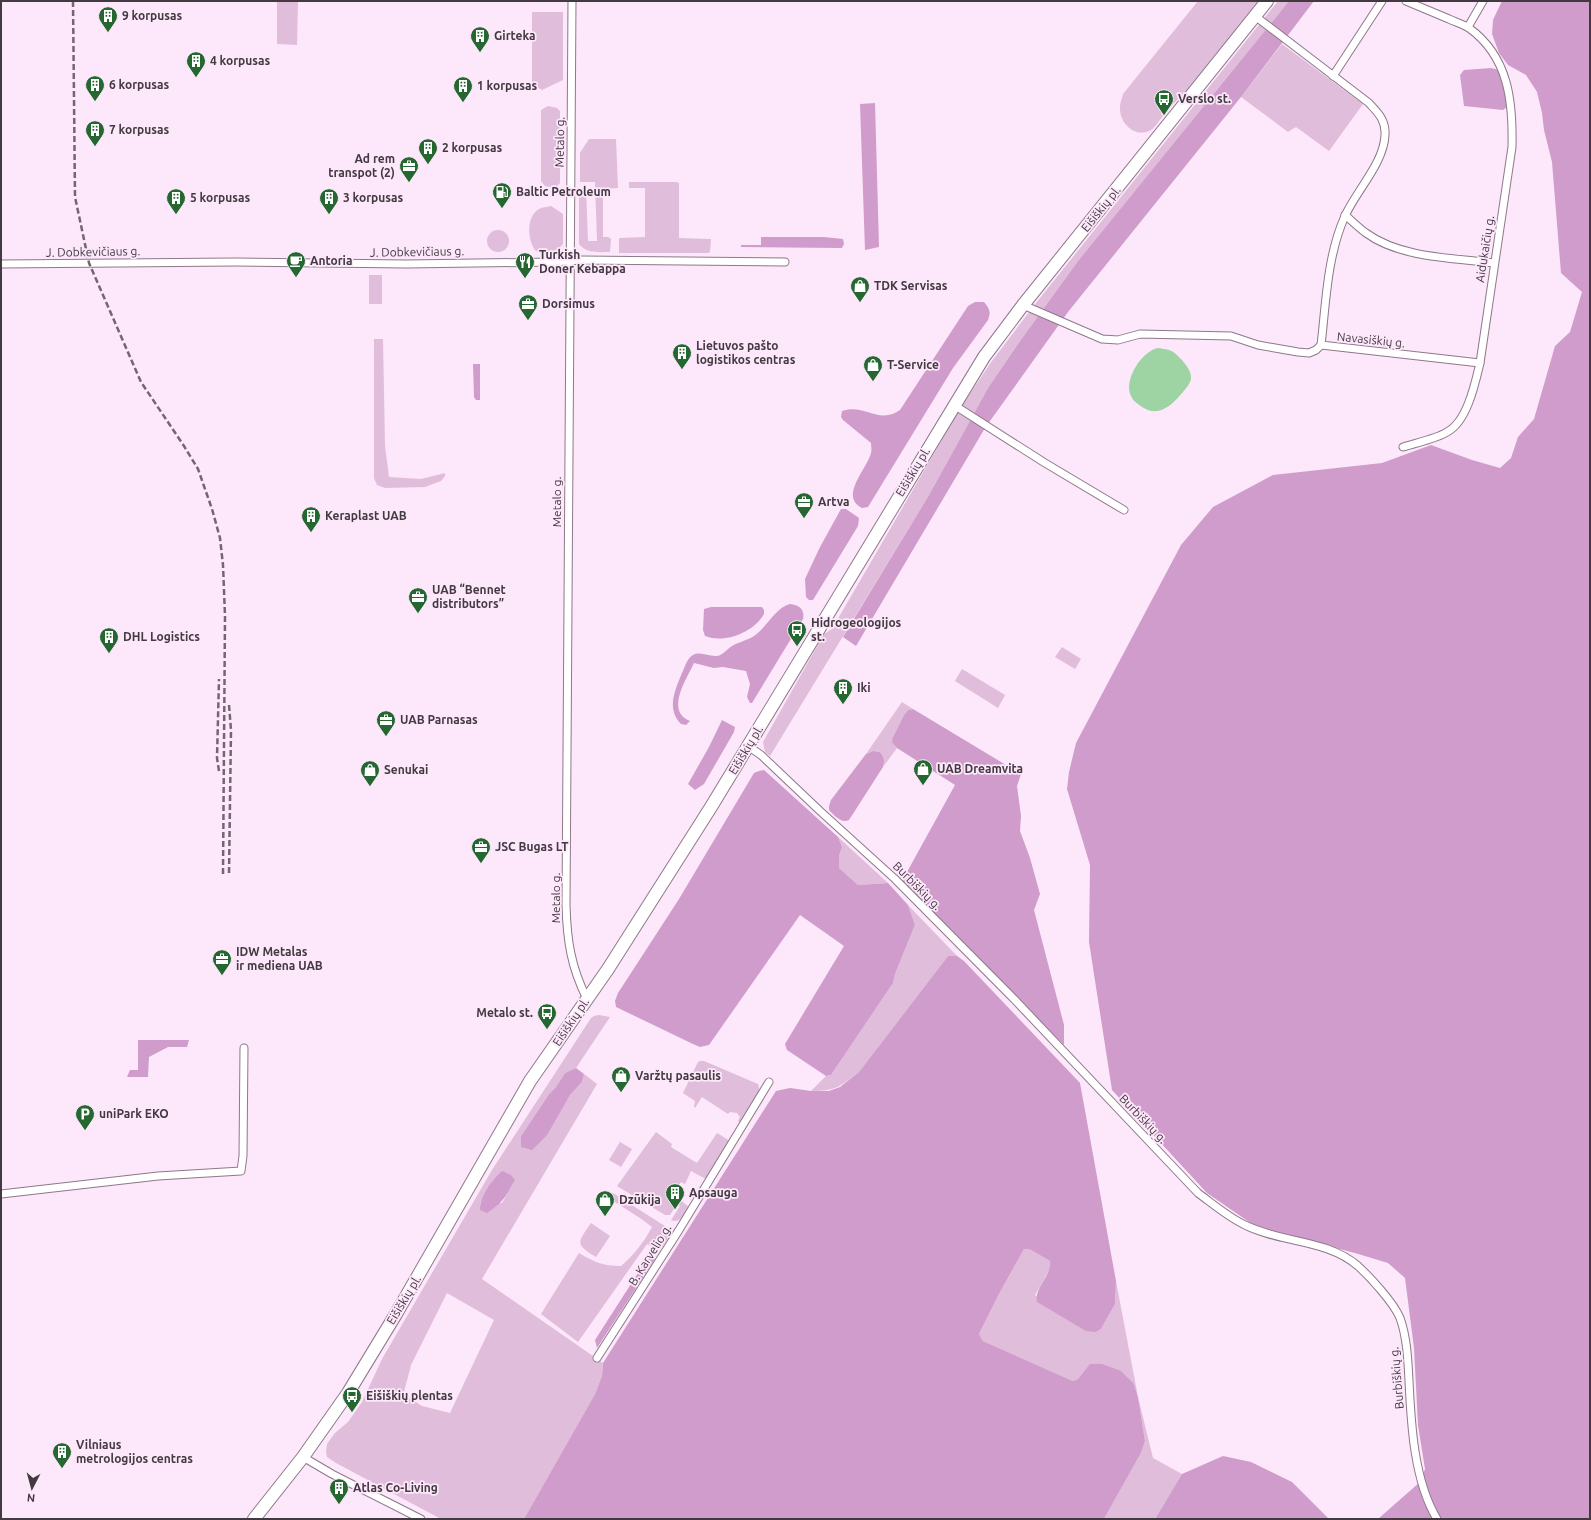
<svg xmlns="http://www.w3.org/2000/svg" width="1591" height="1520" viewBox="0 0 1591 1520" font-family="Ubuntu,sans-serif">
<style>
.green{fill:#e0bddb;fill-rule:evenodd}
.forest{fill:#d09ccb}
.water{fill:#9ed3a3}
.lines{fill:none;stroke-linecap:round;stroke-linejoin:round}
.street-casing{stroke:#8d798a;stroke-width:9}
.primary-casing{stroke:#8d798a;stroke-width:14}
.street{stroke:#fff;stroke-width:7}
.primary{stroke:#fff;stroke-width:12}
.rail{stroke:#736671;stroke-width:2.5;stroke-dasharray:6 3;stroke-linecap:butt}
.labels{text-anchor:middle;stroke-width:3.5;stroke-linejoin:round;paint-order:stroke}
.poi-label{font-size:12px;font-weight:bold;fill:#423941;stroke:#fde7fa;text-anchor:start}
.street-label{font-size:12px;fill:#423941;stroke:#fde7fa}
</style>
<rect width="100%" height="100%" fill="#fde7fa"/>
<g class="green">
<path d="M 277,1 L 298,1 L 297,45 L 277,44 Z"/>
<path d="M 1198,1 L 1259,1 L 1190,89 L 1188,89 L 1171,106 L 1169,105 L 1161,114 L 1163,116 C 1159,120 1156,127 1151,130 C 1135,139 1119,123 1120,107 C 1120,103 1122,98 1123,94 Z"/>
<path d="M 1278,1 L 1289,1 L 1078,261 L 1020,341 L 988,388 L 929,495 L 770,756 L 765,752 L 763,742 L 824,634 L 832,629 L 961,407 L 992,361 L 1036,303 Z"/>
<path d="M 532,12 L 563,12 L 563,80 L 542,90 L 532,84 Z"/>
<path d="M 1282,44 L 1363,104 L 1329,151 L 1296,127 L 1288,132 L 1241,97 Z"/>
<path d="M 548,106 L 557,108 L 560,111 L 560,183 L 555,188 L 545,186 L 541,181 L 541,110 Z"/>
<path d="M 589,139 L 616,139 L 618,188 L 603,189 L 603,237 L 608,237 L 611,239 L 610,252 C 599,252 587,254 579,244 L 579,189 L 586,188 L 588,241 L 597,241 L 595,182 L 580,182 L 580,153 Z"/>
<path d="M 629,182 L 676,182 L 679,183 L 679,238 L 711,239 L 710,252 L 708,253 L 619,253 L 619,238 L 645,237 L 645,188 L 629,188 Z"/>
<path d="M 551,206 L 563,214 L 563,244 C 557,251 552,253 543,255 C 541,253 537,252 535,250 C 527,239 526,214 541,208 C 544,207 548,207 551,206 Z"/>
<circle cx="498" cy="241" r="11"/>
<rect x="369" y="275" width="13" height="29"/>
<path d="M 374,339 L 383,339 L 385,446 L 389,477 L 421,479 L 445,473 L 445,476 L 441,481 L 425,487 L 385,488 L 377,485 L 374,478 Z"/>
<path d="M 1062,647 L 1081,659 L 1075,669 L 1055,657 Z"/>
<path d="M 962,669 L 1005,695 L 998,708 L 955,681 Z"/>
<path d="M 902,702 L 913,709 L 908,710 L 904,715 L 893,737 L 893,742 L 897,748 L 883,767 C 885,760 884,757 880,752 L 873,751 L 866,754 Z"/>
<path d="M 838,837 L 888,883 L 858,885 L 839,868 L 839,856 L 842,847 Z"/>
<path d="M 908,905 L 957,956 L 948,956 L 859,1072 C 839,1087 836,1091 811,1091 L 826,1076 L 831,1075 L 893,983 L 895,974 L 915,925 Z"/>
<path d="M 599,1015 L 610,1017 L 576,1068 L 565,1073 L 556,1087 L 549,1094 L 521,1136 L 559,1112 L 570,1095 L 582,1082 L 584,1074 L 597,1084 L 482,1279 L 603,1363 L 602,1376 L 595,1394 L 524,1519 L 441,1519 L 336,1463 L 327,1457 L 326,1451 L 327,1444 L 335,1433 L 348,1422 L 362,1402 L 382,1359 L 492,1170 L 591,1018 L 594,1016 ZM 494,1179 L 515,1180 L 502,1203 L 480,1204 ZM 447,1293 L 494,1320 L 450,1413 L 422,1406 L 411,1399 L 403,1396 L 411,1365 Z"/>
<path d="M 700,1061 L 704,1061 L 758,1084 L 760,1092 L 741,1123 L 738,1121 L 740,1117 L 737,1113 L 730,1112 L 728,1114 L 702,1097 L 695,1108 L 694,1107 L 695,1101 L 683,1093 L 698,1062 Z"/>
<path d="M 656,1132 L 672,1144 L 671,1147 L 697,1163 L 717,1133 L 730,1141 L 706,1179 L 691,1171 L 685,1184 L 681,1182 L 674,1195 L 689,1207 C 684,1214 681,1224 671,1220 L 680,1206 L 677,1204 L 670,1215 L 665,1215 L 617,1186 Z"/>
<path d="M 620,1142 L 632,1149 L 621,1167 L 609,1160 Z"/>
<path d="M 613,1193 L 668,1228 C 672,1235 665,1242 661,1248 L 657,1249 L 647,1244 L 578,1342 L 541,1314 L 579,1253 C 594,1262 603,1266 621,1266 C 634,1255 644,1242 652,1227 L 643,1220 L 604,1195 Z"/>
<path d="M 591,1223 L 610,1236 L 596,1257 C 575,1244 577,1243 591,1223 Z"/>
<path d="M 1024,1249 L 1029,1249 L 1050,1261 L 1051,1267 L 1035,1295 L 1096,1332 L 1101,1329 L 1115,1304 L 1116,1281 L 1138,1397 L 1153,1458 L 1182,1474 L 1155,1519 L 1104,1519 L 1141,1453 L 1145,1441 L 1138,1397 L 1134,1384 L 1091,1364 L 1078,1379 L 1073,1381 L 983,1341 L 979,1334 L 999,1294 Z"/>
</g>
<g class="forest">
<path d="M 1289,1 L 1314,1 L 1241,97 L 1068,312 L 985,428 L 856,646 L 843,637 L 929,495 L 988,388 L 1020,341 L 1078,261 Z"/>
<path d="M 1502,1 L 1590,1 L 1590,1519 L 1378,1519 L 1420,1482 L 1425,1469 L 1418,1425 L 1414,1348 L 1405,1278 L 1388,1263 L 1355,1253 L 1282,1234 L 1252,1224 L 1207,1193 L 1112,1090 L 1089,942 L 1090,865 L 1067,789 L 1069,772 L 1076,743 L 1181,545 L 1213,507 L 1273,475 L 1382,463 L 1431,445 L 1472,460 L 1500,468 L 1511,458 L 1518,437 L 1534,419 L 1555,346 L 1570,332 L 1582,292 L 1561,273 L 1552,162 L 1544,130 L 1542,113 L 1537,92 L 1526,75 L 1508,65 L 1499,53 L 1492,34 L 1493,20 Z"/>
<path d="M 1491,68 L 1499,70 L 1504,84 L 1507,107 L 1503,110 L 1464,106 L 1460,75 L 1464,70 Z"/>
<path d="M 875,103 L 879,247 L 865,250 L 860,104 Z"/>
<path d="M 761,237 L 824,237 L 843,239 L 844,244 L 842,248 L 741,247 L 741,245 L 761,245 Z"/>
<path d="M 975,302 L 984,302 C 990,309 991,312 988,320 L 953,368 L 868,507 L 862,508 C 839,496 867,469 871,453 C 872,450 871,446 871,443 L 843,420 L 841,417 L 842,411 C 864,403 879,425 900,410 L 968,306 Z"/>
<path d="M 473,364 L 480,364 L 480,400 L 476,400 L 474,397 Z"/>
<path d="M 841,509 L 846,509 L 859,518 L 858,526 L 813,600 L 809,600 L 806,597 L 805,579 L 820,547 Z"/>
<path d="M 790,604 C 800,605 805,610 803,619 L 752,703 L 750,703 L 747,697 L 750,684 L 746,671 L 723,667 L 714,668 L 694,663 C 686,680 665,711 690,721 L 686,725 L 681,724 C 666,709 675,690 682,673 C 685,667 687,658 693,655 C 701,651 709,657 717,656 C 723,655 727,649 732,646 C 739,642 748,640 754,636 C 767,627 775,608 790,604 Z"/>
<path d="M 711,607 L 762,607 L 764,610 L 764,614 C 754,632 725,644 705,636 L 703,630 L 704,609 Z"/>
<path d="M 913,709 L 1021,774 L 1017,786 L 1021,816 L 1020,831 L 1030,858 L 1040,894 L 1034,910 L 1064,1025 L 1064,1045 L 902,881 L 955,785 L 897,748 L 892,742 L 893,737 L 904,715 L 908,710 Z"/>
<path d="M 722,720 L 735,727 L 734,732 L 704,784 L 695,790 L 688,784 L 709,747 Z"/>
<path d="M 873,751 L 880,752 C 884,757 885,760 883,767 L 849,820 C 841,824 834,815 829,810 L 829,806 L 831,800 L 866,754 Z"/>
<path d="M 764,770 L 838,837 L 842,847 L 839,856 L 839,868 L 858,885 L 888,883 L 908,905 L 915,925 L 895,974 L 893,983 L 831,1075 L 826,1076 L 787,1050 L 785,1044 L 844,946 L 800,915 L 709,1045 L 700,1047 L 693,1044 L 616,1007 L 615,1001 L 618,993 L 679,899 L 754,773 L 759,771 Z"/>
<path d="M 948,956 L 957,956 L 964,961 L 1080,1083 L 1116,1281 L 1115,1304 L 1101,1329 L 1096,1332 L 1086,1331 L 1037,1302 C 1034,1287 1052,1276 1050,1261 L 1029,1249 L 1024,1249 L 999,1294 L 979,1334 L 983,1341 L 1073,1381 L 1078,1379 L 1090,1364 L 1102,1364 L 1121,1371 L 1134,1384 L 1138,1397 L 1145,1441 L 1141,1453 L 1104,1519 L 524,1519 L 595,1394 L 602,1376 L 603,1363 L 776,1091 L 790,1088 L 811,1091 L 829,1091 L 840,1087 L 859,1072 Z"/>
<path d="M 138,1040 L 189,1040 L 187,1047 L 168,1047 L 149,1057 L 148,1077 L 127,1077 L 130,1070 L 138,1070 Z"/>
<path d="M 576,1068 L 584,1074 L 582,1082 L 570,1095 L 547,1135 L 532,1150 L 521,1147 L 521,1136 L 549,1094 L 556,1087 L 565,1073 Z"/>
<path d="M 502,1171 L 511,1175 L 515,1180 C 505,1198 503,1202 487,1213 L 480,1210 C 480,1196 492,1180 502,1171 Z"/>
<path d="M 647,1259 L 655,1259 L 597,1348 L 595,1340 Z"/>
<path d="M 1223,1456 L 1251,1462 L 1292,1482 L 1329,1519 L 1359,1519 L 1155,1519 L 1182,1474 Z"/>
</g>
<path class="water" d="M 1158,348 C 1172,350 1172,350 1182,360 C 1186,365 1192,372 1191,379 C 1190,384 1186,388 1183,392 C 1172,405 1159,418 1142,407 C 1138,404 1133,401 1131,396 C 1123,380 1142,351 1158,348 Z"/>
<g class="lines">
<g class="street-casing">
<g id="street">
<path d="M 572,1 L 566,905 C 567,941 571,967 587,999"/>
<path d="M 1255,16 L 1369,103 C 1378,113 1386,120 1385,135 C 1384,163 1356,191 1345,216 C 1327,256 1326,303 1321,345 L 1480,363"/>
<path d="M 1468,27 L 1483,1"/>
<path d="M 1333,76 L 1382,1"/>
<path d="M 1345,215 C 1352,221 1359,228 1366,233 C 1400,258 1453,258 1494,263"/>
<path d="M 1,264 L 235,262 L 407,264 L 554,262 L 580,260 L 785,262"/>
<path d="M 1023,305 L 1102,339 L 1118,340 L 1140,334 L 1231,336 L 1258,345 L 1298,352 L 1309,353 L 1316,350 L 1321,345"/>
<path d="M 954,405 L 1045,463 L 1124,510"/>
<path d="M 1403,447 C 1415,443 1436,439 1447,432 C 1467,422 1475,384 1480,363 L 1512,147 C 1513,102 1509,57 1469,28 C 1463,24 1455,22 1449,19 C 1435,13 1420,7 1406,1"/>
<path d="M 748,746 L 761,755 L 820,811 L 895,879 L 1014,999 L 1198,1193 C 1213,1204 1228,1217 1245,1225 C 1281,1243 1327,1239 1358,1266 C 1370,1277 1394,1303 1400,1318 C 1407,1337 1408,1361 1409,1381 C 1411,1424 1414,1481 1437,1519"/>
<path d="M 1,1194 L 158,1176 L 241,1171 L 243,1156 L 244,1048"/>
<path d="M 597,1358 L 679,1230 L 769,1082"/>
<path d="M 303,1457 L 332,1474 L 421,1519"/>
</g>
</g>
<g class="primary-casing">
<path id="primary" d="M 254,1519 L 303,1457 L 348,1393 L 396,1314 L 530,1081 L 608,969 L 711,807 L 984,357 L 1023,305 L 1267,1"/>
</g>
<use href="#street" class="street"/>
<use href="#primary" class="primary"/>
<g class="rail">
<path d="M 73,1 L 75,197 L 89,263 L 141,382 L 184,446 L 198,469 L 212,509 L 220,538 L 223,565 L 225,616 L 223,874"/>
<path d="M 229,705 L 231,730 L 229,874"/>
<path d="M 219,771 L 217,758 L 219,679"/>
</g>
</g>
<defs>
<g id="building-pin" transform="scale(1)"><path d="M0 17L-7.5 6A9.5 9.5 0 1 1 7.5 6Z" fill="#246731" stroke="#fde7fa"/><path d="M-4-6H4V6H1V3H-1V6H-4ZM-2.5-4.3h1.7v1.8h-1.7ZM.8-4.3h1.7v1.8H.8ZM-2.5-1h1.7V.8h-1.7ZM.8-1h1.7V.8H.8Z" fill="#fff"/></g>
<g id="bus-pin" transform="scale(1)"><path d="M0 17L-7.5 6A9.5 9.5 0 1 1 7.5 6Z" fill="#246731" stroke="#fde7fa"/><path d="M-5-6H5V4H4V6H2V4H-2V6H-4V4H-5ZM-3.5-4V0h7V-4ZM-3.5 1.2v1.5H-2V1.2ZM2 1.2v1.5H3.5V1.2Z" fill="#fff"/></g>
<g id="office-pin" transform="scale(1)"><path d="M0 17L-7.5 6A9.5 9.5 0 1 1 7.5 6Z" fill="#246731" stroke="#fde7fa"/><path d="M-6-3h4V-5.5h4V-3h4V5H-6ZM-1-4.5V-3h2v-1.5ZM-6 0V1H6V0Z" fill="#fff"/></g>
<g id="fuel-pin" transform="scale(1)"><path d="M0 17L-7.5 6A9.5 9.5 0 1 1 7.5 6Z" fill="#246731" stroke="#fde7fa"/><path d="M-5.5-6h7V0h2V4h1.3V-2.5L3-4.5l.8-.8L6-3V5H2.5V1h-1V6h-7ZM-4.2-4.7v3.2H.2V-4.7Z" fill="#fff"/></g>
<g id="cafe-pin" transform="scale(1)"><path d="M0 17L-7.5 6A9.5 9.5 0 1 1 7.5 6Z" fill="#246731" stroke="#fde7fa"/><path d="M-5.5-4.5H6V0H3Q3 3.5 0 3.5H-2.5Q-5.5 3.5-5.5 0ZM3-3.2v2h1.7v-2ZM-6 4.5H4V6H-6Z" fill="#fff"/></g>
<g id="restaurant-pin" transform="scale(1)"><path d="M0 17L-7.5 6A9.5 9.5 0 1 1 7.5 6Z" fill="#246731" stroke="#fde7fa"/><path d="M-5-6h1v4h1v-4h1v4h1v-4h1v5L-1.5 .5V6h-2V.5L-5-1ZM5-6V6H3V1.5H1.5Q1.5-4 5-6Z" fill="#fff"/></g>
<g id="shop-pin" transform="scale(1)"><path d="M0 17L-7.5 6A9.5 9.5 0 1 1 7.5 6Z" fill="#246731" stroke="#fde7fa"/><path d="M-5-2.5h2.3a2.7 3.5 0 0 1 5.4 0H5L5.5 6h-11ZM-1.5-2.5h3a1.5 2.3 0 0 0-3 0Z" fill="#fff"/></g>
<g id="parking-pin" transform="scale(1)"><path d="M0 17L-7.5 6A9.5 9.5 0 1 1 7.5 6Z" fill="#246731" stroke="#fde7fa"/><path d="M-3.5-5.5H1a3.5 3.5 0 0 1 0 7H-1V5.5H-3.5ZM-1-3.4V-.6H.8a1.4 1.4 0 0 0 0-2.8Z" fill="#fff"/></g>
</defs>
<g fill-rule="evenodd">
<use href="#building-pin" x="108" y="16"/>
<use href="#building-pin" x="480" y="36"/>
<use href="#building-pin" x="196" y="61"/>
<use href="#building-pin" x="95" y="85"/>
<use href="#building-pin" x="463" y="86"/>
<use href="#bus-pin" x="1164" y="99"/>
<use href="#building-pin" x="95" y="130"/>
<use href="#building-pin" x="428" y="148"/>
<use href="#office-pin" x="409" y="166"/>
<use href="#fuel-pin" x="502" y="192"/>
<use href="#building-pin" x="176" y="198"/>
<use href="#building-pin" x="329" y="198"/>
<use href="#cafe-pin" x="296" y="261"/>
<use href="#restaurant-pin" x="525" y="262"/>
<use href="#shop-pin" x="860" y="286"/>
<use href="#office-pin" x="528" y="304"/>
<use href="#building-pin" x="682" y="353"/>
<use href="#shop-pin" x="873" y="365"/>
<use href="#office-pin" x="804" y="502"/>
<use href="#building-pin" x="311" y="516"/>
<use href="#office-pin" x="418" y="597"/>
<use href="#bus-pin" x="797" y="630"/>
<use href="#building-pin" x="109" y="637"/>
<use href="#building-pin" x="843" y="688"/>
<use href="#office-pin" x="386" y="720"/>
<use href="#shop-pin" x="923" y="769"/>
<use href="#shop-pin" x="370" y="770"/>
<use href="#office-pin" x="481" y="847"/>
<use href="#office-pin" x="222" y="959"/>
<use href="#bus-pin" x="547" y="1013"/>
<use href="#shop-pin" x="621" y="1076"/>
<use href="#parking-pin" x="85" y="1114"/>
<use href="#building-pin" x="675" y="1193"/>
<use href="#shop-pin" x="605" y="1200"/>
<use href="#bus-pin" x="352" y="1396"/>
<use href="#building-pin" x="62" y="1452"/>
<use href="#building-pin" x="339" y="1488"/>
</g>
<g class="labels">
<g class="poi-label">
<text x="122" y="20">9 korpusas</text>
<text x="494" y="40">Girteka</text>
<text x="210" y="65">4 korpusas</text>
<text x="109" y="89">6 korpusas</text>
<text x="477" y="90">1 korpusas</text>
<text x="1178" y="103">Verslo st.</text>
<text x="109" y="134">7 korpusas</text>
<text x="442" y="152">2 korpusas</text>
<text x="395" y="163" text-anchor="end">Ad rem<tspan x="395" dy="14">transpot (2)</tspan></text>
<text x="516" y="196">Baltic Petroleum</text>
<text x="190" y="202">5 korpusas</text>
<text x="343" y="202">3 korpusas</text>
<text x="539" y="259">Turkish<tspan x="539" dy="14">Doner Kebappa</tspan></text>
<text x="310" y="265">Antoria</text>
<text x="874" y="290">TDK Servisas</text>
<text x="542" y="308">Dorsimus</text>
<text x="696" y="350">Lietuvos pašto<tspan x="696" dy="14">logistikos centras</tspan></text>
<text x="887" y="369">T-Service</text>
<text x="818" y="506">Artva</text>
<text x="325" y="520">Keraplast UAB</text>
<text x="432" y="594">UAB “Bennet<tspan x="432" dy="14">distributors”</tspan></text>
<text x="811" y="627">Hidrogeologijos<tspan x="811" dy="14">st.</tspan></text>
<text x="123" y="641">DHL Logistics</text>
<text x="857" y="692">Iki</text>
<text x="400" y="724">UAB Parnasas</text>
<text x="937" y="773">UAB Dreamvita</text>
<text x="384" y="774">Senukai</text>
<text x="495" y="851">JSC Bugas LT</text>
<text x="236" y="956">IDW Metalas<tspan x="236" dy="14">ir mediena UAB</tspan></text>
<text x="533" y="1017" text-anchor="end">Metalo st.</text>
<text x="635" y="1080">Varžtų pasaulis</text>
<text x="99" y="1118">uniPark EKO</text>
<text x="689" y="1197">Apsauga</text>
<text x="619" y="1204">Dzūkija</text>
<text x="366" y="1400">Eišiškių plentas</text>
<text x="76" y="1449">Vilniaus<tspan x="76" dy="14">metrologijos centras</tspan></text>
<text x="353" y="1492">Atlas Co-Living</text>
</g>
<g class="street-label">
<text transform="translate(560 142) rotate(-89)" y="4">Metalo g.</text>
<text transform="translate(1101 209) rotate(-51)" y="4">Eišiškių pl.</text>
<text transform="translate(1485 249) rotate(-81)" y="4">Aidukaičių g.</text>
<text transform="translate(93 252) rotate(-1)" y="4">J. Dobkevičiaus g.</text>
<text transform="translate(417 252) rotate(-1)" y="4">J. Dobkevičiaus g.</text>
<text transform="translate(1371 340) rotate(6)" y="4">Navasiškių g.</text>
<text transform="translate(913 472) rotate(-59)" y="4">Eišiškių pl.</text>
<text transform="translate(557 502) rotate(-90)" y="4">Metalo g.</text>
<text transform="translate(746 750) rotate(-59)" y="4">Eišiškių pl.</text>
<text transform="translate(917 886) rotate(45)" y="4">Burbiškių g.</text>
<text transform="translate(556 898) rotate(-90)" y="4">Metalo g.</text>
<text transform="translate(571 1022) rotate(-56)" y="4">Eišiškių pl.</text>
<text transform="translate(1143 1119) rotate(46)" y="4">Burbiškių g.</text>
<text transform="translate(650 1255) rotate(-58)" y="4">B. Karvelio g.</text>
<text transform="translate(404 1300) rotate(-59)" y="4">Eišiškių pl.</text>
<text transform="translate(1397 1378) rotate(-95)" y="4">Burbiškių g.</text>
</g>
</g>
<rect width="1591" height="1520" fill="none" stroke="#423941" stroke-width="4"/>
<g transform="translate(32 1488) rotate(186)" stroke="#fde7fa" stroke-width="3" paint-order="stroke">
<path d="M0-3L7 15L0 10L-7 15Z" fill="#423941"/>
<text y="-6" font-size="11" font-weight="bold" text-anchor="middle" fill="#423941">N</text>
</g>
</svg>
